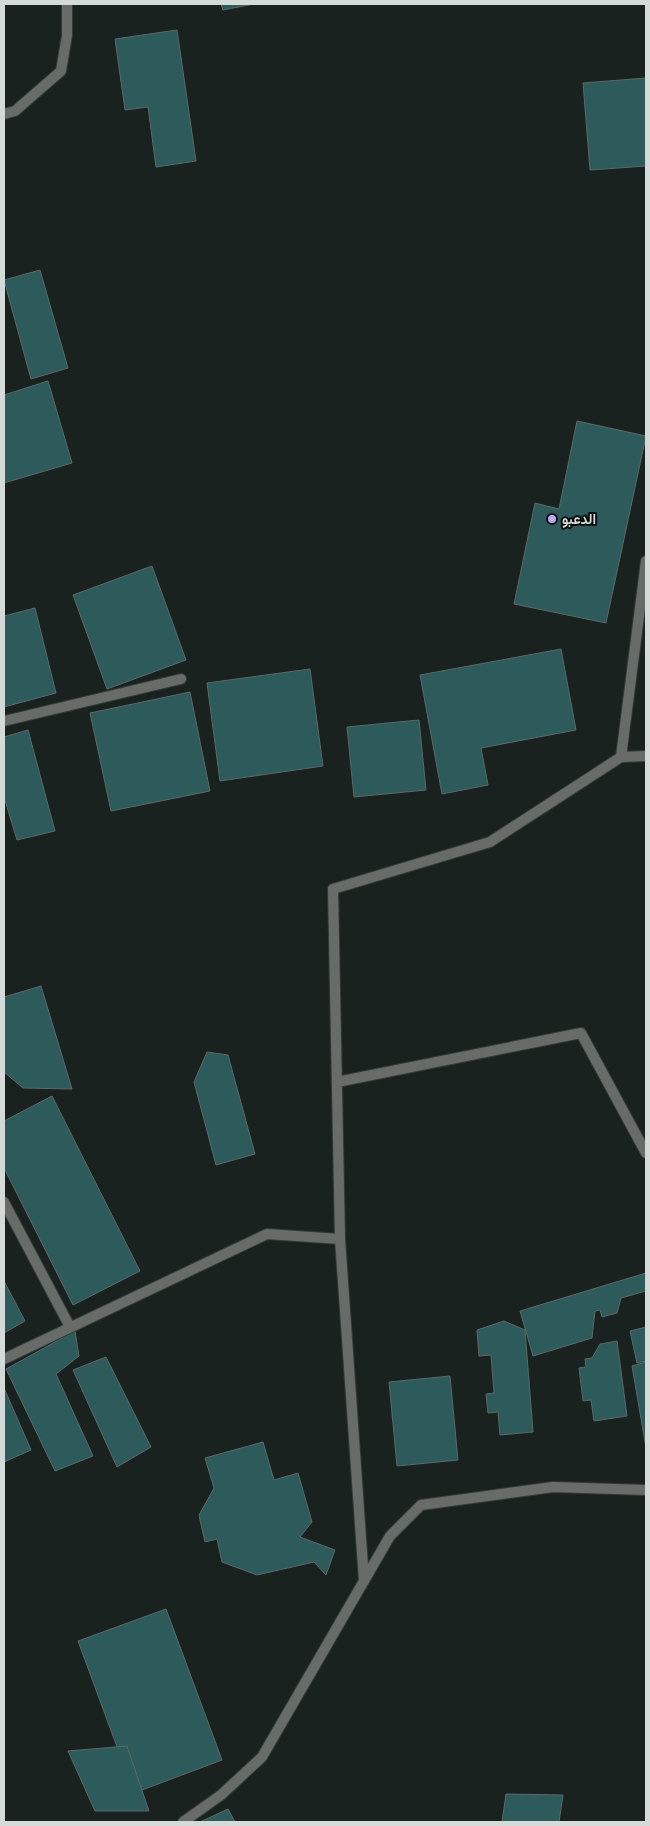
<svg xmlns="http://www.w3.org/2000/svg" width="650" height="1826" viewBox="0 0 650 1826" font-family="Poppins,Vazirmatn,sans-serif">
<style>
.building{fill:#2d5b5b;stroke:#5c6969}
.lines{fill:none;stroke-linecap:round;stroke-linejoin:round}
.street-casing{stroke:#333c39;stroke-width:12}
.street{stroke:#686c68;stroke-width:10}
.poi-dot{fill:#bea9f5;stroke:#070b09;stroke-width:2}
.labels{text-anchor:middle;stroke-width:4;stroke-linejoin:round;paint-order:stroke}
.poi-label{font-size:14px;font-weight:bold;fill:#d4dad8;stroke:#070b09;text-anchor:start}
</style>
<rect width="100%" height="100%" fill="#19221f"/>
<g class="building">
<path d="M 221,4 L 254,4 L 223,10 Z"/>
<path d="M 177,30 L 196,161 L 156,167 L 148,107 L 125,110 L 115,39 Z"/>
<path d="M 646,78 L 646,166 L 590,170 L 583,83 Z"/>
<path d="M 40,270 L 68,368 L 31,379 L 4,280 Z"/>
<path d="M 48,381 L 72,463 L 4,483 L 4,395 Z"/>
<path d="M 577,421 L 646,436 L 606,623 L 514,604 L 535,503 L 559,509 Z"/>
<path d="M 152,566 L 186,660 L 107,689 L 73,595 Z"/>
<path d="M 35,608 L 56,693 L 4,707 L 4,616 Z"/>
<path d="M 561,649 L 576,730 L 481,748 L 488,785 L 442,794 L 420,675 Z"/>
<path d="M 310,669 L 323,766 L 220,781 L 207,683 Z"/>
<path d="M 190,692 L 210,791 L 111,811 L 90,713 Z"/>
<path d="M 419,720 L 426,790 L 354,797 L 347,727 Z"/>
<path d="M 28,730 L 55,831 L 17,840 L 4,797 L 4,737 Z"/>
<path d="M 41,986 L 72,1089 L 23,1088 L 4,1072 L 4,997 Z"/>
<path d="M 207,1052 L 228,1055 L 255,1154 L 216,1165 L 194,1082 Z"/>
<path d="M 52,1096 L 140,1271 L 73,1305 L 4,1168 L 4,1121 Z"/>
<path d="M 646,1273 L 646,1291 L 621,1298 L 617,1313 L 602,1317 L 600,1310 L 595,1311 L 592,1338 L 533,1356 L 520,1311 Z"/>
<path d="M 4,1281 L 25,1321 L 4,1333 Z"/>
<path d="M 504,1321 L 525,1330 L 533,1432 L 500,1435 L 498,1412 L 488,1413 L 486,1394 L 494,1393 L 491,1355 L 479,1356 L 477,1330 Z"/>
<path d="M 646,1327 L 646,1361 L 637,1363 L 630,1331 Z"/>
<path d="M 75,1331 L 79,1356 L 56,1374 L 93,1456 L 55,1471 L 6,1369 Z"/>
<path d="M 617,1341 L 627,1416 L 594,1421 L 591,1400 L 583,1401 L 579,1368 L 586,1367 L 585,1359 L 592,1358 L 600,1344 Z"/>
<path d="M 106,1357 L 151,1447 L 117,1467 L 73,1370 Z"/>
<path d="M 646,1362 L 646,1448 L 632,1366 Z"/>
<path d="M 450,1376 L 458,1460 L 397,1466 L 389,1382 Z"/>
<path d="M 4,1388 L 31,1450 L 4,1462 Z"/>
<path d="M 263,1442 L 274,1480 L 298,1473 L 312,1522 L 300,1537 L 335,1550 L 326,1575 L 314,1562 L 257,1575 L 222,1562 L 217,1539 L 205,1542 L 199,1515 L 214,1488 L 205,1458 Z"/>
<path d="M 166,1609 L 222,1760 L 134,1793 L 78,1641 Z"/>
<path d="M 127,1746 L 149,1811 L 95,1811 L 68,1751 Z"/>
<path d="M 506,1794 L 563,1795 L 559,1822 L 502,1822 Z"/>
<path d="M 228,1809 L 235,1822 L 200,1822 Z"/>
</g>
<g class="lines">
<g class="street-casing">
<g id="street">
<path d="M 4,114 L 15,111 L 61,71 L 67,35 L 67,4"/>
<path d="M 646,561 L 621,757 L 646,756"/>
<path d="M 4,721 L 181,679"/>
<path d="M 337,1082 L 581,1033 L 646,1153"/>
<path d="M 4,1202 L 70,1327"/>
<path d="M 4,1359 L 267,1234 L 340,1239"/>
<path d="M 364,1581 L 340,1239 L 333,889 L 490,842 L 621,757"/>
<path d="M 183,1822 L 221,1795 L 262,1757 L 390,1536 L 421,1505 L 553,1487 L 646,1490"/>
</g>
</g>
<use href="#street" class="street"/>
</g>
<circle class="poi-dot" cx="552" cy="519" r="5"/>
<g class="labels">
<g class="poi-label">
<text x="562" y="524">الدعبو</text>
</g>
</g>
<rect width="650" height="1826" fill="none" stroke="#d4dad8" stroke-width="10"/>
</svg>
